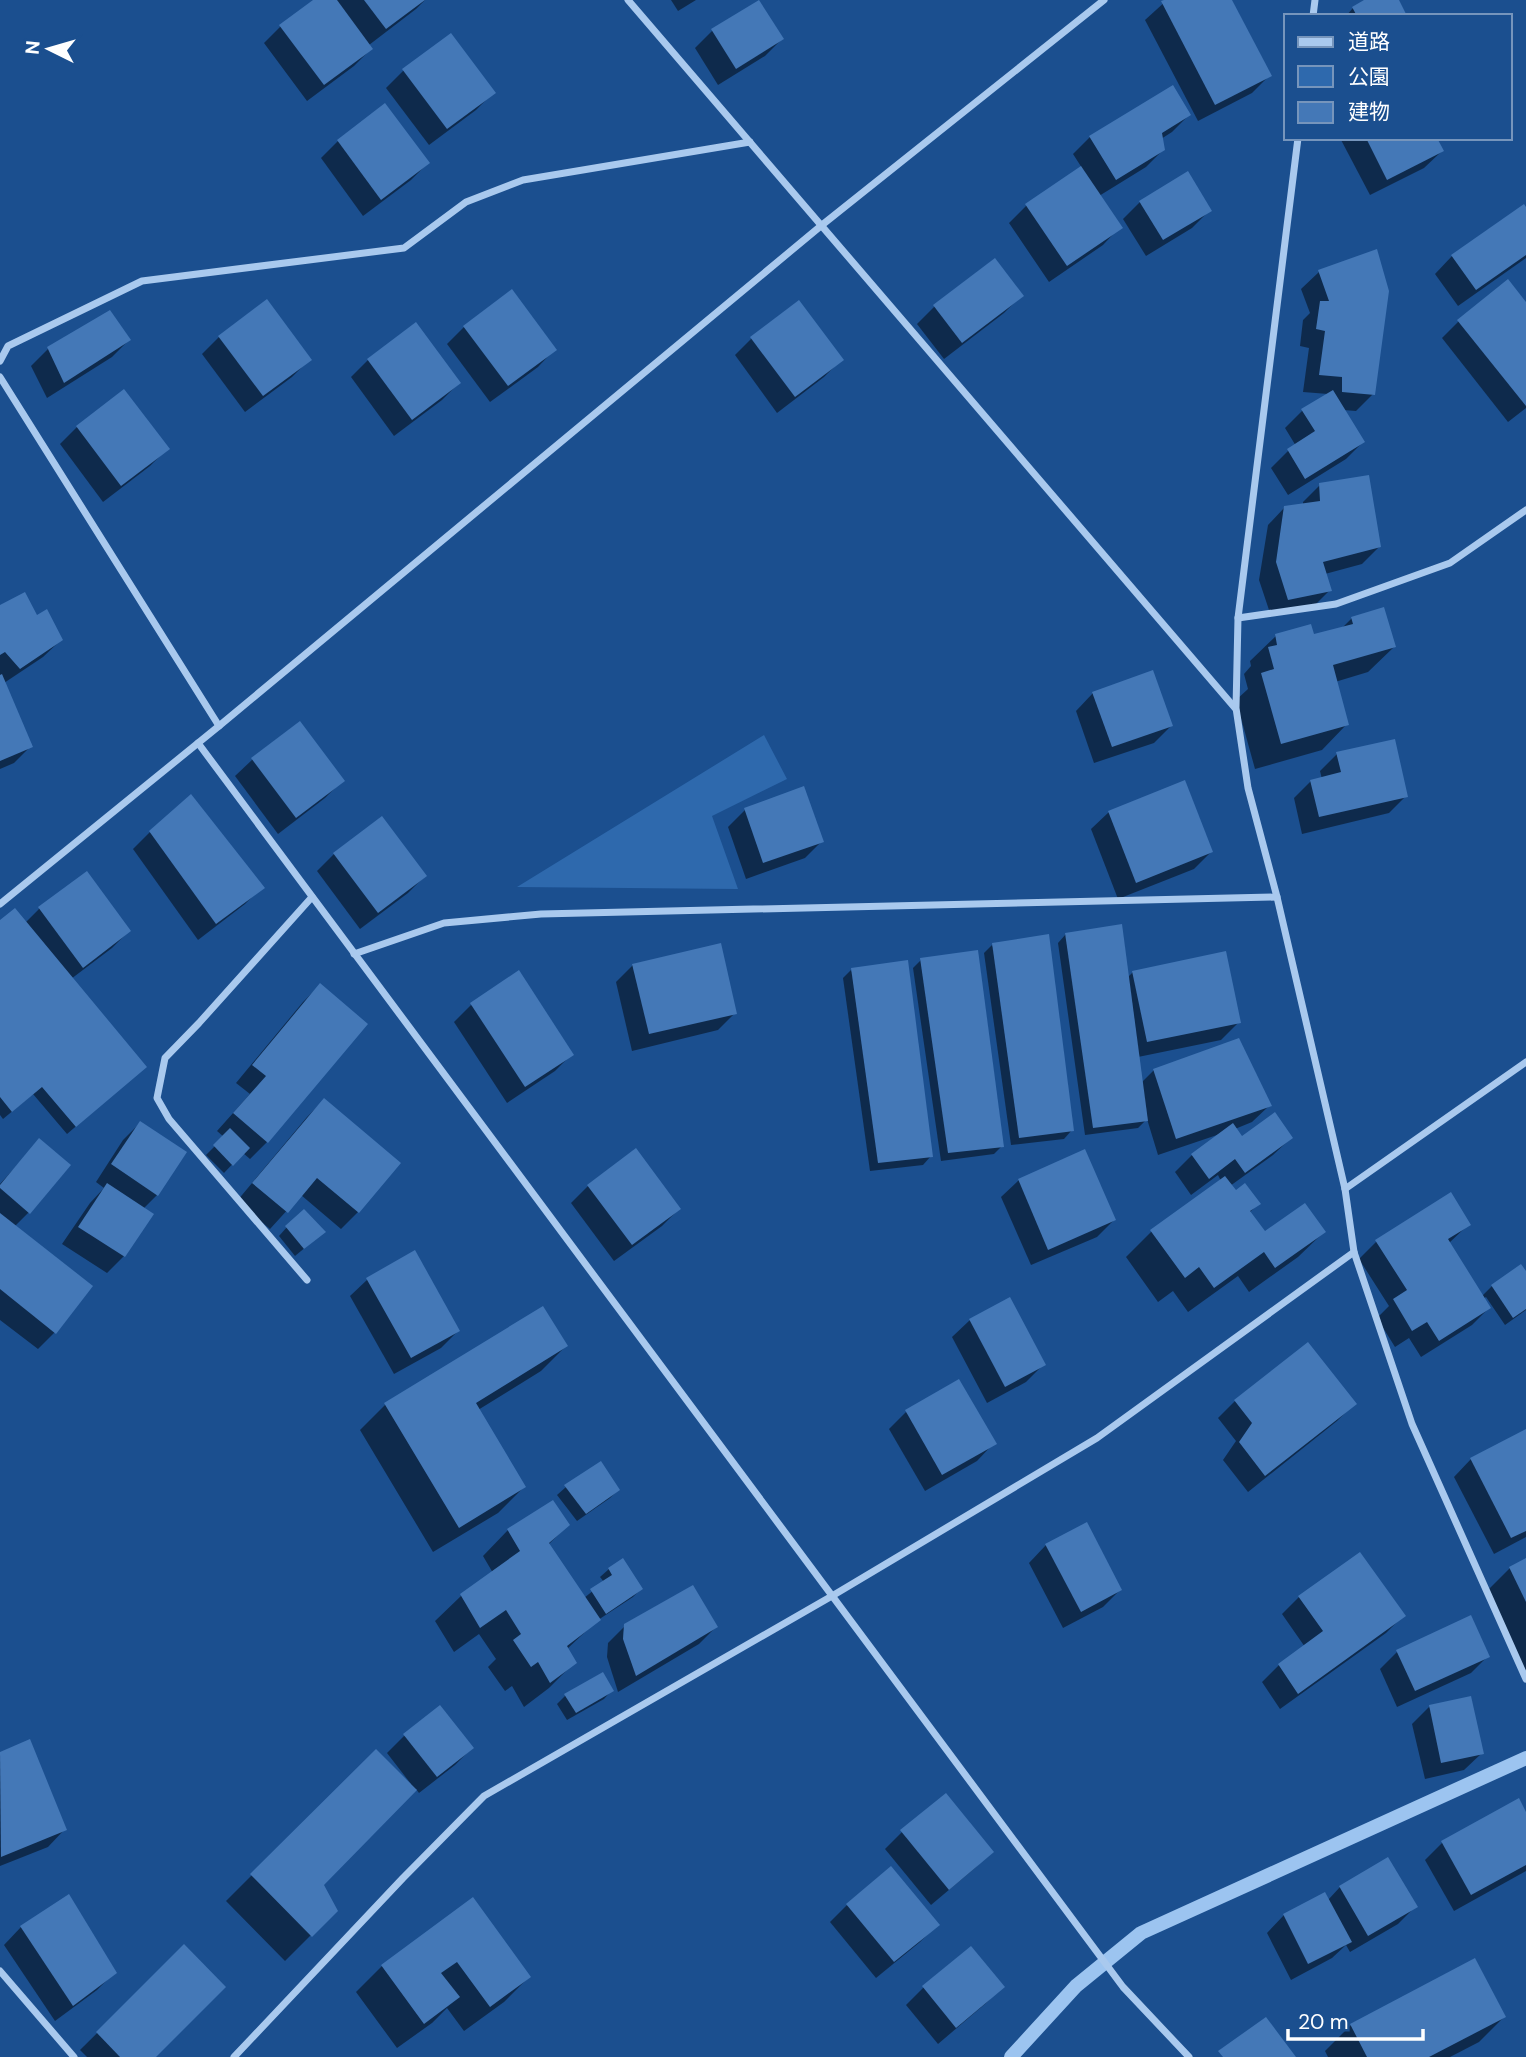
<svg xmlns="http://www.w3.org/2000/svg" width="1526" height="2057" viewBox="0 0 1526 2057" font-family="'DM Sans','Noto Sans JP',sans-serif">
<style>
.green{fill:#2e69ad}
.shadow{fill:#0007}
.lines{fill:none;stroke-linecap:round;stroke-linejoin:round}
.stream{stroke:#9cc4f0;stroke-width:14}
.building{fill:#4478b7}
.minor{stroke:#a9c9ee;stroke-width:7}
</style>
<rect width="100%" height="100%" fill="#1b4f8f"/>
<path class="green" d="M 764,735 L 787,779 L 712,816 L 738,889 L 517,887 Z"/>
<g class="shadow">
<path d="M 316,0 L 425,0 L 416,9 L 369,45 L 371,49 L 354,66 L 307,101 L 264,43 L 281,26 Z"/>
<path d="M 671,0 L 696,0 L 678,11 Z"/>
<path d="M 1167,0 L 1230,0 L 1269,76 L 1252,93 L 1198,121 L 1145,20 Z"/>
<path d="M 1368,0 L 1397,0 L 1405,16 L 1346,16 L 1353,8 Z"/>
<path d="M 712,31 L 782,39 L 765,56 L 718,85 L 695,48 Z"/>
<path d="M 450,35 L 493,93 L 476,110 L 429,145 L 386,88 L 403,71 Z"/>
<path d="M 1189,115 L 1172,132 L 1161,139 L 1163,150 L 1146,167 L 1099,196 L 1120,227 L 1103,245 L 1049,282 L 1009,223 L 1026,206 L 1082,168 L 1073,154 L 1090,137 Z"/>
<path d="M 1340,138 L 1435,138 L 1442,151 L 1424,168 L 1370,195 Z"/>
<path d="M 338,141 L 428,163 L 411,180 L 363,216 L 321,158 Z"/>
<path d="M 1140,202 L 1210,210 L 1192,228 L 1146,256 L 1123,219 Z"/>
<path d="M 1526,210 L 1526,258 L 1458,306 L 1435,274 L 1452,256 Z"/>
<path d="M 1319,272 L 1373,394 L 1356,411 L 1343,410 L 1363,442 L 1346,459 L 1288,495 L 1271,468 L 1288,451 L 1296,446 L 1285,428 L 1302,411 L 1328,394 L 1303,392 L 1309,348 L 1300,346 L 1303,320 L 1310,313 L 1301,289 Z"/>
<path d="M 1021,296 L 1004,313 L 944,359 L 917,324 L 935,306 Z"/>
<path d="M 266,302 L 309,360 L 292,377 L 245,412 L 202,354 L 219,337 Z"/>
<path d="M 1526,305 L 1526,408 L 1508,422 L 1442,338 L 1459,321 Z"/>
<path d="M 464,327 L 555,349 L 538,367 L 490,402 L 447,344 Z"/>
<path d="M 752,338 L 841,360 L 824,377 L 777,413 L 735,355 Z"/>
<path d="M 129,340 L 112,357 L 47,398 L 31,366 L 48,349 Z"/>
<path d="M 368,360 L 459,383 L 442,400 L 394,436 L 351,377 Z"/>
<path d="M 124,392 L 167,449 L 150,466 L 103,502 L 60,444 L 77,427 Z"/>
<path d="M 1320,485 L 1379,547 L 1362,564 L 1325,574 L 1330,590 L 1313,607 L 1271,616 L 1259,580 L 1268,525 L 1285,507 L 1303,505 L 1303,502 Z"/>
<path d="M 0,607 L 37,617 L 61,640 L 43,657 L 4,683 L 31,746 L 14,763 L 0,769 Z"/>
<path d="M 1352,618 L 1394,647 L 1368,672 L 1335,682 L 1347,724 L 1322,750 L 1255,769 L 1236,700 L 1248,689 L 1244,674 L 1251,666 L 1250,661 L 1276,636 L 1312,637 L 1342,628 Z"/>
<path d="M 1093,693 L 1171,726 L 1154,743 L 1094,763 L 1076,711 Z"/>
<path d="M 1337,754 L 1406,796 L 1389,813 L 1302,834 L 1294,798 L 1311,781 L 1322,779 L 1320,771 Z"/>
<path d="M 253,759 L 342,781 L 325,798 L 278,834 L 235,776 Z"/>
<path d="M 745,810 L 822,841 L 805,858 L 746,879 L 728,827 Z"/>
<path d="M 1109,812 L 1211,852 L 1194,869 L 1118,899 L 1091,829 Z"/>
<path d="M 150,832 L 262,887 L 245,904 L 198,940 L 133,849 Z"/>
<path d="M 334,854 L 425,876 L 408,893 L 360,929 L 317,871 Z"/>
<path d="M 87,873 L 129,931 L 112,948 L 71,979 L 136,1075 L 67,1134 L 33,1094 L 3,1119 L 0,1115 L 0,923 L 25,923 L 39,909 Z"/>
<path d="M 1066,934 L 1128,977 L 1133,972 L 1239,1022 L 1221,1040 L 1138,1057 L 1141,1083 L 1154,1070 L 1270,1105 L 1252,1122 L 1235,1129 L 1242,1138 L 1291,1138 L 1273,1155 L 1230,1186 L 1235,1193 L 1258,1204 L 1249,1213 L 1265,1234 L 1324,1232 L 1298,1257 L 1249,1292 L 1238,1276 L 1188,1312 L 1173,1291 L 1158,1302 L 1126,1257 L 1152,1231 L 1221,1181 L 1218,1175 L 1191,1195 L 1175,1172 L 1192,1155 L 1220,1134 L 1158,1155 L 1147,1119 L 1138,1128 L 1085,1135 L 1058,943 Z"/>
<path d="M 992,945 L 1072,1130 L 1064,1139 L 1011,1145 L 984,953 Z"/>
<path d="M 921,960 L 1002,1146 L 994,1154 L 941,1161 L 913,968 Z"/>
<path d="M 633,965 L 735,1013 L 718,1030 L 632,1051 L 616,982 Z"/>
<path d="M 851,970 L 931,1156 L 923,1165 L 870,1171 L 843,978 Z"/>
<path d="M 320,985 L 366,1024 L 267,1142 L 250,1159 L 243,1153 L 224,1173 L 206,1155 L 224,1137 L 217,1131 L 250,1094 L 236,1083 L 303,1002 Z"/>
<path d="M 471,1005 L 572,1054 L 555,1071 L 507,1103 L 454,1022 Z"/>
<path d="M 324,1100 L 358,1212 L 341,1229 L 301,1195 L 270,1229 L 237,1201 L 307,1117 Z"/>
<path d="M 140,1123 L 157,1195 L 143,1209 L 124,1256 L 107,1273 L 62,1244 L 90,1203 L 104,1188 L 96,1182 L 123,1140 Z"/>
<path d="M 40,1140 L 29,1212 L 15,1226 L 55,1332 L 38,1349 L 0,1320 L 0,1184 Z"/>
<path d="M 1019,1180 L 1114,1220 L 1097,1237 L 1031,1265 L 1001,1197 Z"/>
<path d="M 588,1186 L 679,1209 L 662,1226 L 614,1261 L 571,1203 Z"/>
<path d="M 1469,1224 L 1448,1244 L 1482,1296 L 1492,1286 L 1526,1274 L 1526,1310 L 1505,1325 L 1486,1297 L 1483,1299 L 1489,1308 L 1472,1325 L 1421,1357 L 1409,1338 L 1395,1347 L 1377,1318 L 1389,1306 L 1359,1259 L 1376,1242 Z"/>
<path d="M 287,1227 L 324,1232 L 295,1256 L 279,1236 Z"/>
<path d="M 368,1279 L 458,1331 L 441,1348 L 394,1374 L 350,1296 Z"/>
<path d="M 1009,1299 L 1043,1365 L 1026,1382 L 987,1403 L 952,1337 L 970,1320 Z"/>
<path d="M 566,1346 L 541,1371 L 478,1410 L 524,1487 L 498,1513 L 433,1552 L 360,1430 L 385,1405 Z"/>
<path d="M 1235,1401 L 1354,1404 L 1337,1421 L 1248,1492 L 1223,1460 L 1236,1441 L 1218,1418 Z"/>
<path d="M 906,1412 L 994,1443 L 977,1461 L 925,1491 L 889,1429 Z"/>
<path d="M 1526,1431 L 1526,1537 L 1494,1554 L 1454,1477 L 1471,1459 Z"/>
<path d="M 566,1487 L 618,1490 L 610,1498 L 577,1521 L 557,1495 Z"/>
<path d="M 568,1525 L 548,1545 L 584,1598 L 604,1582 L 600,1577 L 609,1569 L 641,1589 L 633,1597 L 598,1620 L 567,1649 L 575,1662 L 549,1688 L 524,1707 L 512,1686 L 505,1691 L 488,1667 L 496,1659 L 479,1634 L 454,1652 L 435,1621 L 461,1596 L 493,1573 L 483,1556 L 508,1530 Z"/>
<path d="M 1046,1545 L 1120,1590 L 1103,1607 L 1063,1628 L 1029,1563 Z"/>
<path d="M 1526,1560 L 1526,1679 L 1485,1593 L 1510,1568 Z"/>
<path d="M 1299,1597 L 1403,1616 L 1386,1633 L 1280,1709 L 1262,1682 L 1279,1665 L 1305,1647 L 1282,1614 Z"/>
<path d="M 625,1626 L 716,1627 L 699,1644 L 618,1692 L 607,1657 L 608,1643 Z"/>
<path d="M 1397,1652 L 1488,1656 L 1471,1673 L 1397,1707 L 1380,1669 Z"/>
<path d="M 612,1690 L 604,1699 L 567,1720 L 557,1704 L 565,1696 Z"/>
<path d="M 1429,1707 L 1482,1753 L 1464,1770 L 1425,1779 L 1412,1724 Z"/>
<path d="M 404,1736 L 472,1748 L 455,1765 L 419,1793 L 416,1789 L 322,1885 L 336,1910 L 285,1961 L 226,1901 L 375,1752 L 410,1785 L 411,1784 L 387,1753 Z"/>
<path d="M 29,1742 L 65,1829 L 48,1847 L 0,1866 L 0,1754 Z"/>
<path d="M 1526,1815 L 1526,1871 L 1454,1911 L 1425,1860 L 1442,1843 Z"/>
<path d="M 902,1832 L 992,1851 L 975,1868 L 931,1905 L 885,1849 Z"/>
<path d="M 1340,1887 L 1415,1907 L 1398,1924 L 1350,1952 L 1346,1945 L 1332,1958 L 1291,1980 L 1267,1933 L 1284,1915 L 1328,1900 Z"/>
<path d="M 472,1899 L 529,1977 L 504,2002 L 464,2031 L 447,2008 L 432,2023 L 397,2048 L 356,1992 L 382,1966 Z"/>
<path d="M 847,1905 L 937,1925 L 920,1942 L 876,1978 L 830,1922 Z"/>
<path d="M 21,1927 L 114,1973 L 97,1990 L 55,2021 L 4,1945 Z"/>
<path d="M 184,1947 L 154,2057 L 87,2057 L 80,2050 Z"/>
<path d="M 970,1949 L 1002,1987 L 985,2004 L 938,2044 L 906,2005 L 923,1988 Z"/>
<path d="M 1504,2017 L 1479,2042 L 1450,2057 L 1328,2057 L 1325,2051 L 1351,2025 Z"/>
</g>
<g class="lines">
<path class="stream" d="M 1011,2057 L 1076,1986 L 1141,1933 L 1526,1758"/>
</g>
<g class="building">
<path d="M 313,0 L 337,0 L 373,49 L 324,85 L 279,25 Z"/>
<path d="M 364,0 L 425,0 L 386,29 Z"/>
<path d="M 759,0 L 784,39 L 736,69 L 711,29 Z"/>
<path d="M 1164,0 L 1232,0 L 1272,76 L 1215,105 L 1161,1 Z"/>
<path d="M 1364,0 L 1399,0 L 1407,16 L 1357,16 L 1352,7 Z"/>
<path d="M 451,33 L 496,93 L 447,129 L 402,69 Z"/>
<path d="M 1173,85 L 1191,115 L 1162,133 L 1165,150 L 1116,180 L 1089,136 Z"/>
<path d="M 385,103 L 430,163 L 381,200 L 337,140 Z"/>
<path d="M 1366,138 L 1437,138 L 1444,151 L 1387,180 Z"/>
<path d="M 1081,166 L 1123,228 L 1067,266 L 1025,204 Z"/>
<path d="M 1188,171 L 1212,211 L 1163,240 L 1139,201 Z"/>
<path d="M 1524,204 L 1526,207 L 1526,255 L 1476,290 L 1451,255 Z"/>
<path d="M 1377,249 L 1389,291 L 1375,395 L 1342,392 L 1342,377 L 1319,375 L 1325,331 L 1316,329 L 1320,301 L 1329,301 L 1318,270 Z"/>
<path d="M 995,258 L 1024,296 L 962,343 L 933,305 Z"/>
<path d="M 1508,279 L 1526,302 L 1526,406 L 1457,320 Z"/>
<path d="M 512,289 L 557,350 L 508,386 L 463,326 Z"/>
<path d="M 267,299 L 312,360 L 263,396 L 218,336 Z"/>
<path d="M 799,300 L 844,360 L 795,397 L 750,337 Z"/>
<path d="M 110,310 L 131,340 L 64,383 L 47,347 Z"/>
<path d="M 416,322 L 461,383 L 412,420 L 367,359 Z"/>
<path d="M 124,389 L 170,449 L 121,486 L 76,426 Z"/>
<path d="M 1333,390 L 1365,442 L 1305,479 L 1287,449 L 1315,431 L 1301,409 Z"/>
<path d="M 1369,475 L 1381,547 L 1323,562 L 1332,591 L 1288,600 L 1276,562 L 1284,506 L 1320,501 L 1319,483 Z"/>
<path d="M 25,592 L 37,615 L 47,609 L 63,640 L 20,669 L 5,652 L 0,655 L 0,605 Z"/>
<path d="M 1384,607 L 1396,647 L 1333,665 L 1349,725 L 1281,744 L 1261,673 L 1274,669 L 1268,647 L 1277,645 L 1275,634 L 1311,624 L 1314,634 L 1353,624 L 1351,617 Z"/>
<path d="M 1153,670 L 1173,726 L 1112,747 L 1092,692 Z"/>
<path d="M 2,674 L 33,747 L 0,761 L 0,675 Z"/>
<path d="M 300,721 L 345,781 L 296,818 L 251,758 Z"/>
<path d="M 1395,739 L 1408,797 L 1319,817 L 1310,780 L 1341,772 L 1336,752 Z"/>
<path d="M 1185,780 L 1213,852 L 1136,883 L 1108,811 Z"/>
<path d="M 804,786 L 824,842 L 763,863 L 744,808 Z"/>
<path d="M 191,794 L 265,888 L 216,924 L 149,831 Z"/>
<path d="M 382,816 L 427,876 L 378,913 L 333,853 Z"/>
<path d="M 87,871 L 131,931 L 83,968 L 38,907 Z"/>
<path d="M 15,908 L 147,1067 L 76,1127 L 42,1087 L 12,1112 L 0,1097 L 0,920 Z"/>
<path d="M 1122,924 L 1148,1121 L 1093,1128 L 1065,933 Z"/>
<path d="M 1049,934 L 1074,1131 L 1019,1138 L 992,943 Z"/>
<path d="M 721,943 L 737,1014 L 649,1034 L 632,964 Z"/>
<path d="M 978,950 L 1004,1147 L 948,1153 L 920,958 Z"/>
<path d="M 1226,951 L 1241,1023 L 1147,1042 L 1132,971 Z"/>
<path d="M 908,960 L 933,1157 L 878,1163 L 851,968 Z"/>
<path d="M 519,970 L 574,1055 L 525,1087 L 470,1003 Z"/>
<path d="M 320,983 L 368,1024 L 268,1143 L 233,1113 L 266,1076 L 252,1065 Z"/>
<path d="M 1239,1038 L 1272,1106 L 1176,1139 L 1153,1069 Z"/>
<path d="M 324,1098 L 401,1163 L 359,1213 L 317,1178 L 288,1213 L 252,1183 Z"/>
<path d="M 1275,1112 L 1293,1138 L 1245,1173 L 1235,1159 L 1209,1179 L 1191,1154 L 1233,1123 L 1242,1136 Z"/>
<path d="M 140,1121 L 187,1152 L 158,1196 L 111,1164 Z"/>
<path d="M 230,1128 L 250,1148 L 233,1166 L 213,1145 Z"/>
<path d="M 39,1138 L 71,1165 L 30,1214 L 0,1188 L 0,1185 Z"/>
<path d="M 636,1148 L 681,1209 L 632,1245 L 587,1185 Z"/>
<path d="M 1085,1149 L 1116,1220 L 1048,1250 L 1018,1179 Z"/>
<path d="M 1225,1176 L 1236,1190 L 1245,1183 L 1261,1204 L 1250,1211 L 1265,1231 L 1305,1203 L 1326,1232 L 1275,1268 L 1264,1252 L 1214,1288 L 1199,1267 L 1185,1278 L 1150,1230 Z"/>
<path d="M 107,1183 L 154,1214 L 125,1257 L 78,1227 Z"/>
<path d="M 1451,1192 L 1471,1225 L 1448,1239 L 1491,1308 L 1439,1341 L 1427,1322 L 1412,1331 L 1393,1299 L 1407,1290 L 1375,1240 Z"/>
<path d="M 304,1209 L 326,1232 L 304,1249 L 285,1226 Z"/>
<path d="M 0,1213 L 93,1286 L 56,1334 L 0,1289 Z"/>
<path d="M 415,1250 L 460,1331 L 411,1358 L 366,1278 Z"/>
<path d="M 1521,1264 L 1526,1271 L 1526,1309 L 1513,1318 L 1491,1285 Z"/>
<path d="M 1010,1297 L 1046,1365 L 1005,1387 L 969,1319 Z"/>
<path d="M 543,1306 L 568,1346 L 476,1403 L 526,1487 L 459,1528 L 384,1403 Z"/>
<path d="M 1308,1342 L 1357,1404 L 1265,1476 L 1239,1442 L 1252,1423 L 1234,1400 Z"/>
<path d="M 959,1379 L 997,1444 L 942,1475 L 905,1410 Z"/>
<path d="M 1526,1429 L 1526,1531 L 1511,1538 L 1470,1458 Z"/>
<path d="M 601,1461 L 620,1490 L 586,1514 L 564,1485 Z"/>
<path d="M 553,1500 L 570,1525 L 549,1543 L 601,1620 L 567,1646 L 577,1663 L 550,1683 L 538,1662 L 531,1667 L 513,1640 L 521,1634 L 506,1610 L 480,1628 L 460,1594 L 520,1551 L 507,1529 Z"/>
<path d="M 1087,1522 L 1122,1590 L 1081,1612 L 1045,1544 Z"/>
<path d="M 1360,1552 L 1406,1616 L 1298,1694 L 1278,1664 L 1323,1631 L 1298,1596 Z"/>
<path d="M 623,1558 L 643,1589 L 606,1614 L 590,1589 L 612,1575 L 608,1568 Z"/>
<path d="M 1526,1558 L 1526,1602 L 1509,1567 Z"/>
<path d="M 693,1585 L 718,1627 L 636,1676 L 623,1639 L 624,1624 Z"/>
<path d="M 1471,1615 L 1490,1657 L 1415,1691 L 1396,1650 Z"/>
<path d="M 603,1672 L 614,1691 L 576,1713 L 564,1694 Z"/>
<path d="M 1471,1696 L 1484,1754 L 1441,1763 L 1429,1705 Z"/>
<path d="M 440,1705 L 474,1748 L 437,1777 L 403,1734 Z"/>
<path d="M 30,1739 L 67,1830 L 1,1857 L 0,1752 Z"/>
<path d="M 376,1749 L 417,1790 L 324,1885 L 338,1911 L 312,1937 L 250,1874 Z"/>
<path d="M 946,1793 L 994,1852 L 949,1890 L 900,1830 Z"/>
<path d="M 1519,1798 L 1526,1812 L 1526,1865 L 1471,1895 L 1441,1841 Z"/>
<path d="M 1388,1857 L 1418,1907 L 1368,1936 L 1339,1886 Z"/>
<path d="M 891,1866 L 940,1925 L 894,1962 L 846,1904 Z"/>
<path d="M 1325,1892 L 1352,1942 L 1308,1964 L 1283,1914 Z"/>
<path d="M 69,1894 L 117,1973 L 73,2006 L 20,1926 Z"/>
<path d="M 473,1897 L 531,1977 L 490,2007 L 457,1962 L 441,1973 L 460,1997 L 424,2024 L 381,1965 Z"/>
<path d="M 184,1944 L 226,1987 L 156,2057 L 120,2057 L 96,2032 Z"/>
<path d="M 971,1946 L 1005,1987 L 956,2028 L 922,1986 Z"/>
<path d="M 1475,1958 L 1506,2017 L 1429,2057 L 1367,2057 L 1350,2024 Z"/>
<path d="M 1266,2017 L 1296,2057 L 1223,2057 L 1218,2051 Z"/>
</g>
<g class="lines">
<g class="minor">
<path d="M 628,0 L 1235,708"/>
<path d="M 1313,16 L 1315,0"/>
<path d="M 1298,138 L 1238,618 L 1236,708 L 1248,788 L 1277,897 L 1345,1189 L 1354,1252 L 1412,1424 L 1526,1679"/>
<path d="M 0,361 L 8,346 L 142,281 L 404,248 L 466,202 L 523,180 L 750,142"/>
<path d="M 0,377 L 219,726"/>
<path d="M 1238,618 L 1336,604 L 1450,563 L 1526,510"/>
<path d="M 198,743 L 1123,1987 L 1189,2057"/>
<path d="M 0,904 L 219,726 L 822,225 L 1104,0"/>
<path d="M 354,954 L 444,923 L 541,914 L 1277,897"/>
<path d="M 1345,1189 L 1526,1062"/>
<path d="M 307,1280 L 169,1119 L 157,1098 L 165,1058 L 199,1023 L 312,897"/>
<path d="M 0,1971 L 74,2057"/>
<path d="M 234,2057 L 403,1878 L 484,1796 L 832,1596 L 1097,1438 L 1354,1252"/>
</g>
</g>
<rect x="1284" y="14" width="228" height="126" fill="#1b4f8f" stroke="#7695bc" stroke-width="2"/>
<rect x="1298" y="37" width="35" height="10" fill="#a9c9ee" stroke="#7695bc" stroke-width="2"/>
<text x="1348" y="49" font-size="21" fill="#ffffff">道路</text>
<rect x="1298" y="66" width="35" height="21" fill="#2e69ad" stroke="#7695bc" stroke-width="2"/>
<text x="1348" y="84" font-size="21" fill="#ffffff">公園</text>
<rect x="1298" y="102" width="35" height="21" fill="#4478b7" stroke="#7695bc" stroke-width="2"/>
<text x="1348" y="119" font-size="21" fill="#ffffff">建物</text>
<g transform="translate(49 49) rotate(275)" stroke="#1b4f8f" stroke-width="5" paint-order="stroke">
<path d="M0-5L12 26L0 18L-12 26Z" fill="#ffffff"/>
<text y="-10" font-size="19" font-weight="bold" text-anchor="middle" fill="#ffffff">N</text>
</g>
<path d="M1288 2029v10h135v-10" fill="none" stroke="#ffffff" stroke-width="3.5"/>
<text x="1298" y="2029" font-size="21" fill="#ffffff" stroke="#1b4f8f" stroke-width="5" paint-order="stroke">20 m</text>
</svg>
